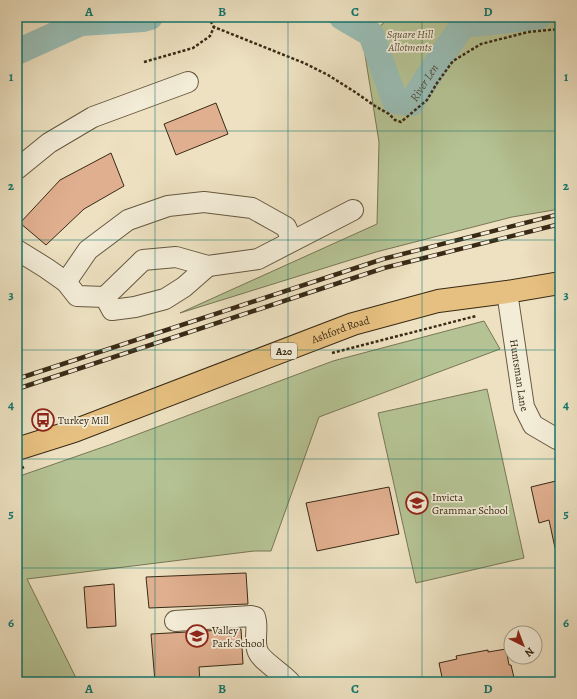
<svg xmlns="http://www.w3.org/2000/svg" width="577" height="699" viewBox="0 0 577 699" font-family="Alegreya,serif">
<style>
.green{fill:#b5c394;stroke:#777655}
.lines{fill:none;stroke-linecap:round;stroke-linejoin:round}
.river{stroke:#99bdb4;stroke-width:26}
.building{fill:#e0af8f;stroke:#392a16}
.minor-casing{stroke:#665841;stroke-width:22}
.major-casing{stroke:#392a16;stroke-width:24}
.path{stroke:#392a16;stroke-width:2.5;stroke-dasharray:3 2;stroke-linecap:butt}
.minor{stroke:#f3ecd7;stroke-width:20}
.major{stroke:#e6c080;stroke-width:22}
.rail-casing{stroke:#392a16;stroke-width:4.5}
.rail{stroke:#f3ecd7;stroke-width:3;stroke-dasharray:9;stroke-linecap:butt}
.grid{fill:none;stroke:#0f766e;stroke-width:1;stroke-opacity:0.55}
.labels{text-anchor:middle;stroke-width:3.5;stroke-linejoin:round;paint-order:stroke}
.shield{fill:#f3ecd7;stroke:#716450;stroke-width:1}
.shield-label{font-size:10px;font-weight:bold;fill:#392a16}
.park-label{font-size:11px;font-style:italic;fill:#585036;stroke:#f3ecd7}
.street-label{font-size:11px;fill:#392a16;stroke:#f3ecd7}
.poi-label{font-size:11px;fill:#392a16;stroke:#f3ecd7;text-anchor:start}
.water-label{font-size:12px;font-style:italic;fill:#514f3e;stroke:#f3ecd7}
.neatline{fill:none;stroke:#0f766e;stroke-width:1.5}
.grid-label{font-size:13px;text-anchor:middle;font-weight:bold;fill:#0f766e}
</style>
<rect width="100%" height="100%" fill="#ede1c1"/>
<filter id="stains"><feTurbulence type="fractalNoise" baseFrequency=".005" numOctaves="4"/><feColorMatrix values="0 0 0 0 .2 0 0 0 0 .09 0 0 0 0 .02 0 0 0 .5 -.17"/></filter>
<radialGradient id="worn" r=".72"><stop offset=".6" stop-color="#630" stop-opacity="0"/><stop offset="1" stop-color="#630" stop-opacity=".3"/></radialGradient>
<g class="green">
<path d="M 383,17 L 560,17 L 560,209 L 512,217 L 376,252 L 180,313 L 377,224 L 379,142 L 362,36 L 383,24 Z"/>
<path d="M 484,321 L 500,349 L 319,417 L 271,551 L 254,551 L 27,579 L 78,682 L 17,682 L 17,477 L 109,445 L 333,361 Z"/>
<path d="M 487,389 L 524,558 L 416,583 L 378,413 Z"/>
</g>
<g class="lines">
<g class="river">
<path id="s1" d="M 342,17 L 371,34 L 395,101 L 411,103 L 442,55 L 463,25 L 538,17"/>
<path d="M 17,52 L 81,23 L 143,19 L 150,17"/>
</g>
</g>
<g class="building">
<path d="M 216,103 L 228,134 L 176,155 L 164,124 Z"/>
<path d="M 111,153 L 124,186 L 84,209 L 46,245 L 20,223 L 60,180 Z"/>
<path d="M 560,480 L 560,547 L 555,548 L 549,520 L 539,523 L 531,487 Z"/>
<path d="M 389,487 L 399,534 L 317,551 L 306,503 Z"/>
<path d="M 246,573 L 248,604 L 149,608 L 146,577 Z"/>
<path d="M 114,584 L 116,626 L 87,628 L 84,587 Z"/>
<path d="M 241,629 L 243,664 L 199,667 L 200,682 L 155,682 L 151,634 Z"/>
<path d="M 506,649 L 509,665 L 511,665 L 515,682 L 443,682 L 439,663 L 457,659 L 456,656 L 488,650 L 488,652 Z"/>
</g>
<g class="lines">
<g class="minor-casing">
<g id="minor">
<path d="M 17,169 L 49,143 L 93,117 L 188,82"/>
<path d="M 17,250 L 46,268 L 66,282 L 77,296 L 105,297 L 143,260 L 176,257 L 208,266 L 258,259 L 353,210"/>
<path d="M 66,282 L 88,250 L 128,220 L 168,206 L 204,202 L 252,208 L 286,227 L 292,241"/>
<path id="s2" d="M 507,292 L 524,407 L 533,425 L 557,439 L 560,440"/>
<path d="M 105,297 L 112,310 L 135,307 L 165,299 L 184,287 L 208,266"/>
<path d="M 175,621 L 251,616 L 255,617 C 259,628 253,641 258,652 C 262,661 282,673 290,682"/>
</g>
</g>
<g class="major-casing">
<g id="major">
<path id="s3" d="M 17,449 L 74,431 L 353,324 L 438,301 L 507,292 L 560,283"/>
</g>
</g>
<g class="path">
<path d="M 208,17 L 214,27 L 304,63 L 328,75 L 355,92 L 375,106 L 389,114 L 395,120 L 401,122 L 427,100 L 437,83 L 453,61 L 481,44 L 528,32 L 560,29"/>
<path d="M 144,62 L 193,48 L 210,36 L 214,27"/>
<path d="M 332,353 L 476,316"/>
<path d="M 17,470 L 24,467"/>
</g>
<use href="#minor" class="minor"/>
<use href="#major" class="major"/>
<g class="rail-casing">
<g id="rail">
<path d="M 17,379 L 383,259 L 560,214"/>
<path d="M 17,389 L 384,268 L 560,224"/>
</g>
</g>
<use href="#rail" class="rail"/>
</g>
<path class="grid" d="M 155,17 L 155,682M 288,17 L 288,682M 422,17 L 422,682M 17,131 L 560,131M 17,240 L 560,240M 17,350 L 560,350M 17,459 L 560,459M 17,568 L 560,568"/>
<defs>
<g id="bus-ring" transform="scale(1.15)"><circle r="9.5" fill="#f3ecd7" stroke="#8f2418" stroke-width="1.5"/><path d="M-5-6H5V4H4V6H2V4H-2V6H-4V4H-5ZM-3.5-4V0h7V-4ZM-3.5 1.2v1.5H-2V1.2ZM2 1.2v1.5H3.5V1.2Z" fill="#8f2418"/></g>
<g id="school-ring" transform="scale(1.15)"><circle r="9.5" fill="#f3ecd7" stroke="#8f2418" stroke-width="1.5"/><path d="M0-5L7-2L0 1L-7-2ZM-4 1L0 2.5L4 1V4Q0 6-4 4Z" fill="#8f2418"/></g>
</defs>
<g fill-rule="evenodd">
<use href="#bus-ring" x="43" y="420"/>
<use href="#school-ring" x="417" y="503"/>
<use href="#school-ring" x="197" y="636"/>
</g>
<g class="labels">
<rect class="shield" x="271" y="343" width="26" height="16" rx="3"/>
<g class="shield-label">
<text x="284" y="355">A20</text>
</g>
<g class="park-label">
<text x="410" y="38">Square Hill<tspan x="410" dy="13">Allotments</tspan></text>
</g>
<g class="street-label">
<text dy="4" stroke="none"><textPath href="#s3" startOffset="345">Ashford Road</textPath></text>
<text dy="4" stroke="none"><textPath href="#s2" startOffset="84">Huntsman Lane</textPath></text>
</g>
<g class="poi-label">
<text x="58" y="424">Turkey Mill</text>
<text x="432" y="501">Invicta<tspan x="432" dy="13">Grammar School</tspan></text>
<text x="212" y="634">Valley<tspan x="212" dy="13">Park School</tspan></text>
</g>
<g class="water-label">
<text dy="4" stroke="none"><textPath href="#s1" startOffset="145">River Len</textPath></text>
</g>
</g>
<rect width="577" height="699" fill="none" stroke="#ede1c1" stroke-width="44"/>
<g transform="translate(523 645) rotate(138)"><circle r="19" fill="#f3ecd7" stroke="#a99e8a"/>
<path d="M0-3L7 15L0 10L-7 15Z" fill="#8f2418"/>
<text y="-6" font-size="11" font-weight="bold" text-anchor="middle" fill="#392a16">N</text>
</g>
<rect x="22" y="22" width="533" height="655" class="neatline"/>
<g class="grid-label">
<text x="89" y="16">A</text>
<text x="222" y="16">B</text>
<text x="355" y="16">C</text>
<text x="488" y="16">D</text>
<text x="11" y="81">1</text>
<text x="566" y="81">1</text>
<text x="11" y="190">2</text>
<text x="566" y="190">2</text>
<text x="11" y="299">3</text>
<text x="566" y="299">3</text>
<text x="11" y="409">4</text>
<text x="566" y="409">4</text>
<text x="11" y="518">5</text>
<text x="566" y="518">5</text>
<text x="11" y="627">6</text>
<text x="566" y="627">6</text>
<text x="89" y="693">A</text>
<text x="222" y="693">B</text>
<text x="355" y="693">C</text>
<text x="488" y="693">D</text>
</g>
<rect width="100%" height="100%" filter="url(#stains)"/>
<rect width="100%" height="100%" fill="url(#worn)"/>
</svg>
